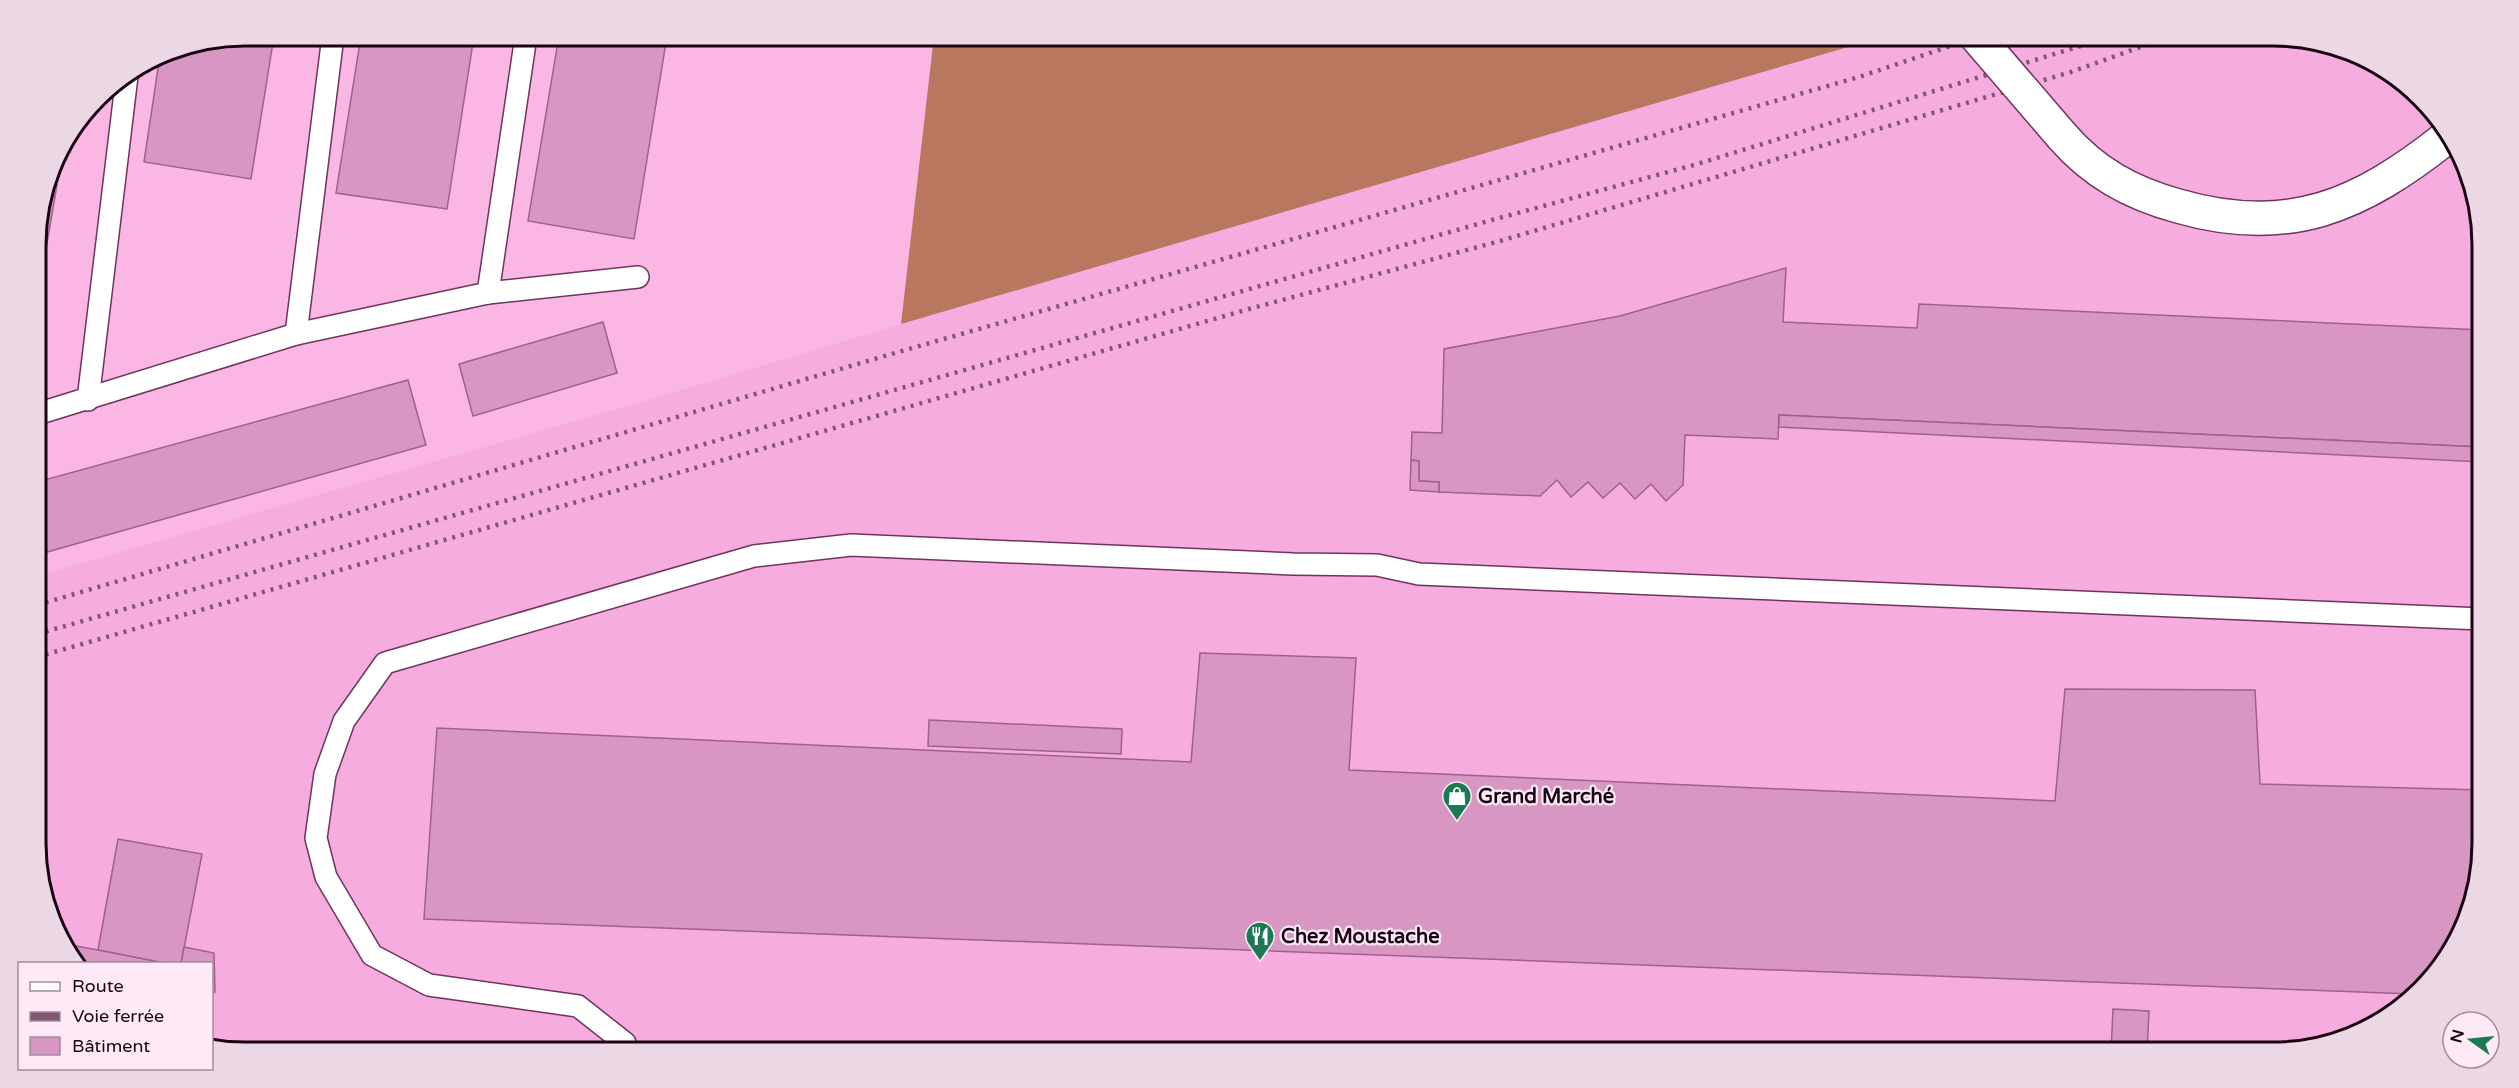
<svg xmlns="http://www.w3.org/2000/svg" width="2519" height="1088" viewBox="0 0 2519 1088" font-family="'Varela Round',sans-serif">
<style>
.built{fill:#f6acde}
.forest{fill:#ba7760}
.building{fill:#d797c2;stroke:#9e618b;stroke-width:1.5}
.lines{fill:none;stroke-linecap:round;stroke-linejoin:round}
.service-casing{stroke:#6d355d;stroke-width:24}
.tertiary-casing{stroke:#6d355d;stroke-width:36}
.service{stroke:#fff;stroke-width:21}
.tertiary{stroke:#fff;stroke-width:33}
.rail{stroke:#805672;stroke-width:4.5;stroke-dasharray:3 6;stroke-linecap:butt}
.tertiary-bridge-casing{stroke:#6d355d;stroke-width:36;stroke-linecap:butt}
.tertiary-bridge{stroke:#fff;stroke-width:33}
.labels{text-anchor:middle;stroke-width:4.5;stroke-linejoin:round;paint-order:stroke}
.poi-label{font-size:20px;font-weight:bold;fill:#190413;stroke:#fee9f6;text-anchor:start}
.rim{fill:none;stroke:#190413;stroke-width:3}
</style>
<rect width="100%" height="100%" fill="#fab7e3"/>
<path class="built" d="M 1886,36 L 2273,36 L 2353,52 L 2440,118 L 2481,218 L 2483,843 L 2467,922 L 2401,1009 L 2341,1041 L 2287,1052 L 246,1052 L 212,1045 L 212,964 L 77,963 L 38,870 L 37,576 L 662,396 L 901,324 Z"/>
<path class="forest" d="M 934,36 L 1886,36 L 901,324 Z"/>
<g class="building">
<path d="M 246,36 L 274,36 L 251,179 L 144,162 L 160,55 L 166,52 Z"/>
<path d="M 361,36 L 474,36 L 447,209 L 336,193 Z"/>
<path d="M 559,36 L 667,36 L 634,239 L 528,221 Z"/>
<path d="M 49,184 L 57,185 L 45,255 L 37,254 L 36,231 Z"/>
<path d="M 1786,268 L 1783,322 L 1917,328 L 1919,304 L 2482,330 L 2482,447 L 1779,415 L 1778,439 L 1685,435 L 1683,485 L 1666,501 L 1651,484 L 1635,499 L 1620,483 L 1603,498 L 1588,482 L 1571,497 L 1557,480 L 1540,496 L 1439,492 L 1439,482 L 1419,481 L 1419,461 L 1411,460 L 1412,432 L 1442,433 L 1444,349 L 1620,316 Z"/>
<path d="M 603,322 L 617,373 L 473,416 L 459,364 Z"/>
<path d="M 408,380 L 426,445 L 47,552 L 37,516 L 37,482 Z"/>
<path d="M 1779,415 L 2482,447 L 2482,462 L 1779,427 Z"/>
<path d="M 1411,460 L 1419,461 L 1419,481 L 1439,482 L 1439,492 L 1410,490 Z"/>
<path d="M 37,516 L 47,552 L 37,555 Z"/>
<path d="M 1200,653 L 1356,658 L 1349,770 L 2055,801 L 2065,689 L 2255,690 L 2260,784 L 2483,790 L 2483,843 L 2467,922 L 2412,994 L 424,919 L 437,728 L 1191,762 Z"/>
<path d="M 929,720 L 1122,729 L 1121,754 L 928,746 Z"/>
<path d="M 118,839 L 202,854 L 181,964 L 169,964 L 98,950 Z"/>
<path d="M 70,945 L 98,950 L 169,964 L 77,964 Z"/>
<path d="M 184,947 L 214,953 L 215,992 L 212,992 L 212,964 L 181,964 Z"/>
<path d="M 2113,1009 L 2149,1011 L 2147,1052 L 2111,1052 Z"/>
</g>
<g class="lines">
<g class="service-casing">
<g id="service">
<path d="M 488,293 L 526,36"/>
<path d="M 296,334 L 333,36"/>
<path d="M 88,400 L 127,76"/>
<path d="M 37,414 L 296,334 L 488,293 L 638,277"/>
<path d="M 625,1052 L 625,1043 L 578,1006 L 429,985 L 372,955 L 326,877 L 316,838 L 325,774 L 344,721 L 385,663 L 754,556 L 851,545 L 1293,564 L 1377,565 L 1419,574 L 2482,619"/>
</g>
</g>
<g class="tertiary-casing">
<path id="tertiary" d="M 2062,136 C 2094,173 2131,193 2178,206 C 2289,238 2360,206 2447,137"/>
</g>
<use href="#service" class="service"/>
<use href="#tertiary" class="tertiary"/>
<g class="rail">
<path d="M 37,605 L 895,353 L 1859,77 L 1980,36"/>
<path d="M 37,634 L 1492,220 L 1694,165 L 2113,36"/>
<path d="M 37,657 L 1249,309 L 1500,241 L 2071,72 L 2171,36"/>
</g>
<g class="tertiary-bridge-casing">
<path id="tertiary-bridge" d="M 1976,36 L 2062,136"/>
</g>
<use href="#tertiary-bridge" class="tertiary-bridge"/>
</g>
<defs>
<g id="shop-pin" transform="scale(1.5)"><path d="M0 17L-7.5 6A9.5 9.5 0 1 1 7.5 6Z" fill="#1b7a51" stroke="#fee9f6"/><path d="M-5-2.5h2.3a2.7 3.5 0 0 1 5.4 0H5L5.5 6h-11ZM-1.5-2.5h3a1.5 2.3 0 0 0-3 0Z" fill="#fff"/></g>
<g id="restaurant-pin" transform="scale(1.5)"><path d="M0 17L-7.5 6A9.5 9.5 0 1 1 7.5 6Z" fill="#1b7a51" stroke="#fee9f6"/><path d="M-5-6h1v4h1v-4h1v4h1v-4h1v5L-1.5 .5V6h-2V.5L-5-1ZM5-6V6H3V1.5H1.5Q1.5-4 5-6Z" fill="#fff"/></g>
</defs>
<g fill-rule="evenodd">
<use href="#shop-pin" x="1457" y="796"/>
<use href="#restaurant-pin" x="1260" y="936"/>
</g>
<g class="labels">
<g class="poi-label">
<text x="1478" y="803">Grand Marché</text>
<text x="1281" y="943">Chez Moustache</text>
</g>
</g>
<path d="M0 0H2519V1088H0ZM245 46H2273A199 199 0 0 1 2472 245V843A199 199 0 0 1 2273 1042H245A199 199 0 0 1 46 843V245A199 199 0 0 1 245 46Z" fill="#ecd7e4" fill-rule="evenodd"/>
<path class="rim" d="M245 46H2273A199 199 0 0 1 2472 245V843A199 199 0 0 1 2273 1042H245A199 199 0 0 1 46 843V245A199 199 0 0 1 245 46Z"/>
<rect x="18" y="962" width="195" height="108" fill="#fee9f6" stroke="#a28d9b" stroke-width="1.5"/>
<rect x="30" y="982" width="30" height="9" fill="#ffffff" stroke="#a28d9b" stroke-width="1.5"/>
<text x="72" y="992" font-size="18" fill="#190413">Route</text>
<rect x="30" y="1012" width="30" height="9" fill="#805672" stroke="#a28d9b" stroke-width="1.5"/>
<text x="72" y="1022" font-size="18" fill="#190413">Voie ferrée</text>
<rect x="30" y="1037" width="30" height="18" fill="#d797c2" stroke="#a28d9b" stroke-width="1.5"/>
<text x="72" y="1052" font-size="18" fill="#190413">Bâtiment</text>
<g transform="translate(2471 1040) rotate(285)"><circle r="28" fill="#fee9f6" stroke="#a28d9b" stroke-width="1.5"/>
<path d="M0-4.5L10 22L0 15L-10 22Z" fill="#1b7a51"/>
<text y="-9" font-size="16" font-weight="bold" text-anchor="middle" fill="#190413">N</text>
</g>
</svg>
